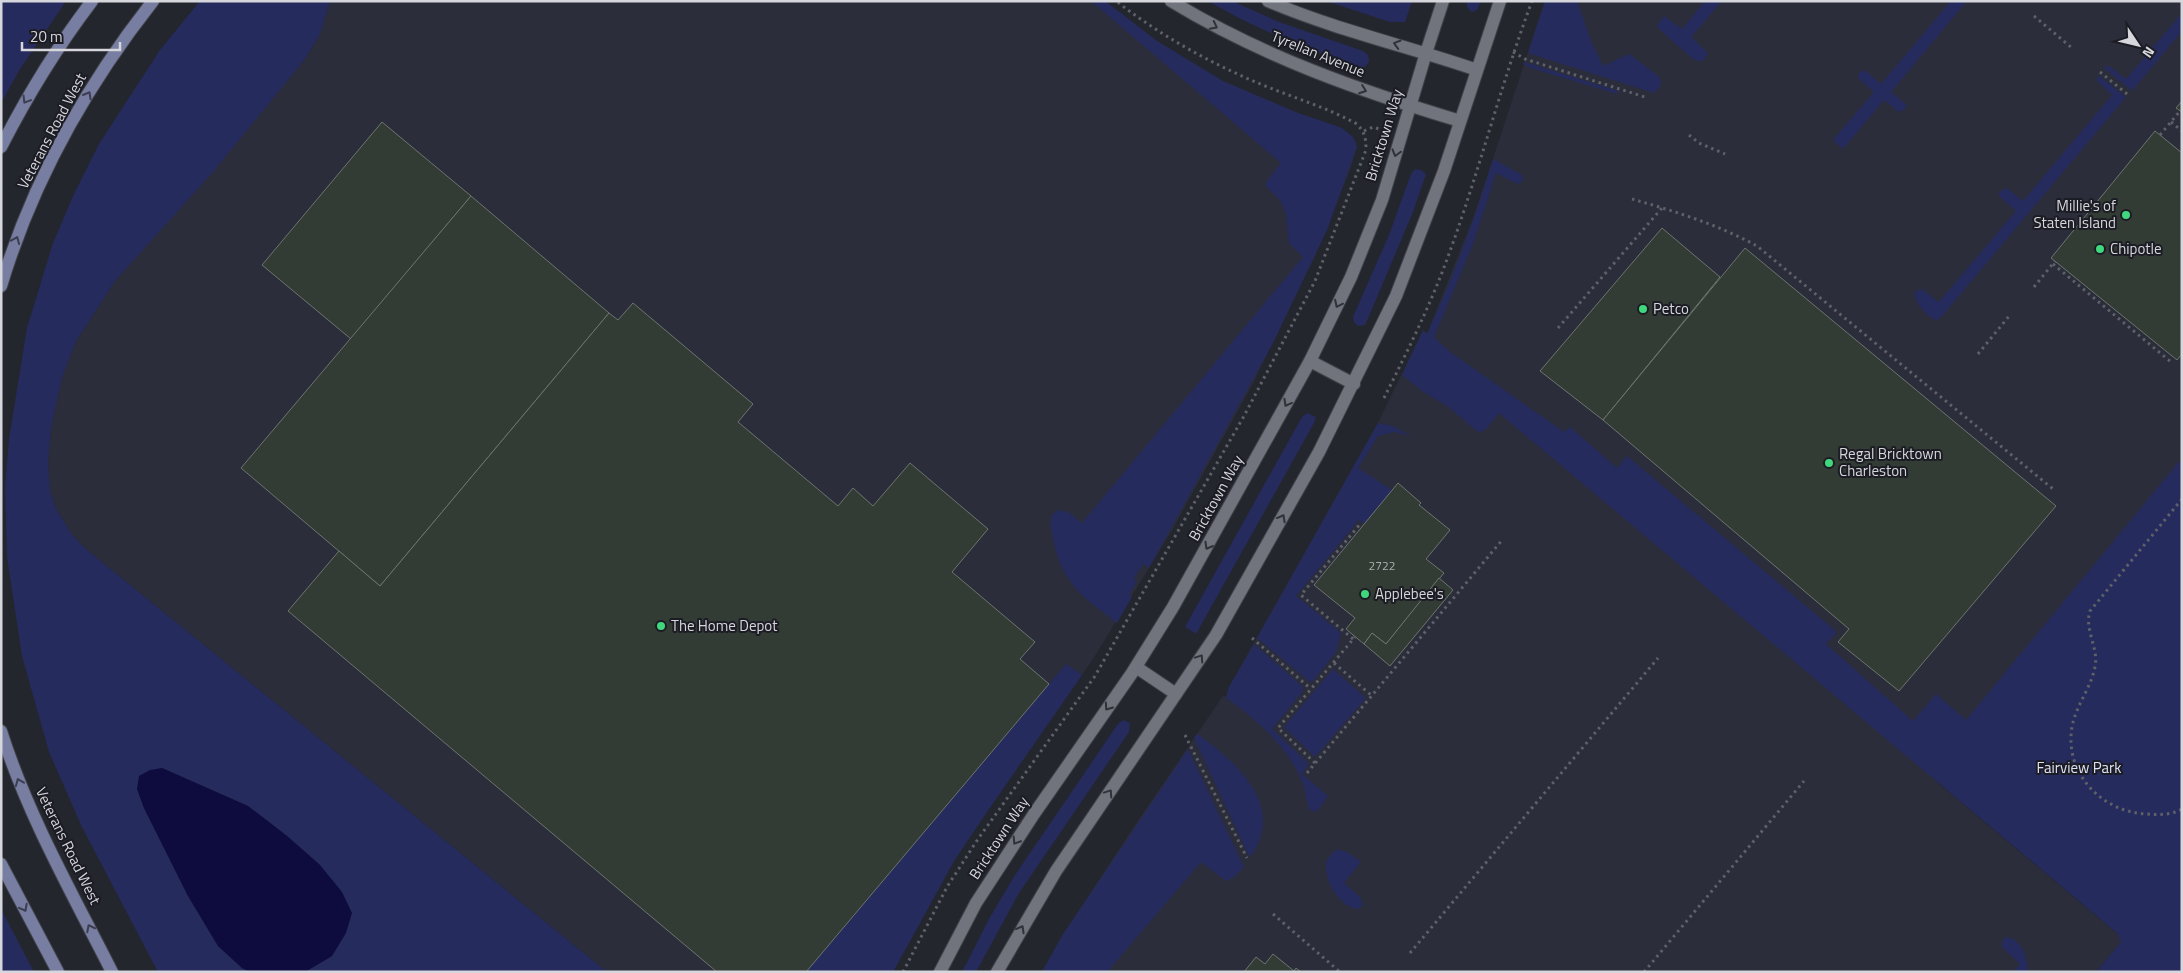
<svg xmlns="http://www.w3.org/2000/svg" width="2183" height="973" viewBox="0 0 2183 973" font-family="'Titillium Web',sans-serif">
<style>
.built{fill:#2b2d3b}
.green{fill:#262b5e}
.water{fill:#0e0b3e}
.building{fill:#333b35;stroke:#6c756e}
.lines{fill:none;stroke-linecap:round;stroke-linejoin:round}
.lane-casing{stroke:#414349;stroke-width:14}
.secondary-casing{stroke:#414349;stroke-width:14}
.path{stroke:#5f6168;stroke-width:3;stroke-dasharray:2.5 4;stroke-linecap:butt}
.lane{stroke:#71737d;stroke-width:12}
.secondary{stroke:#787ea2;stroke-width:12}
.oneway{stroke:#30323a}
.oneway2{stroke:#3c3e50}
.poi-dot{fill:#40d77d;stroke:#1b1c24;stroke-width:2}
.labels{text-anchor:middle;stroke-width:4;stroke-linejoin:round;paint-order:stroke}
.number-label{font-size:12px;fill:#adb0b2}
.street-label{font-size:15px;fill:#d6d7dc;stroke:#1b1c24}
.poi-label{font-size:15px;fill:#d6d7dc;stroke:#1b1c24;text-anchor:start}
.park-label{font-size:15px;fill:#dde1f2;stroke:#1b1c24}
</style>
<rect width="100%" height="100%" fill="#24262e"/>
<g class="built">
<path d="M 330,1 L 1105,1 L 1157,41 L 1222,81 L 1298,113 L 1342,128 L 1356,142 L 1357,147 L 1349,172 L 1315,256 L 1253,383 L 1171,532 L 1093,659 L 991,806 L 954,861 L 893,972 L 607,972 L 87,550 L 73,536 L 56,509 L 50,491 L 48,462 L 51,428 L 62,378 L 76,341 L 115,281 L 305,59 L 320,34 Z"/>
<path d="M 1545,1 L 2182,1 L 2182,479 L 1937,782 L 2120,936 L 2122,941 L 2096,972 L 1042,972 L 1062,936 L 1138,821 L 1223,696 L 1226,697 L 1229,687 L 1378,423 L 1423,330 L 1427,334 L 1474,216 Z"/>
</g>
<g class="green">
<path d="M 1,1 L 66,1 L 20,69 L 1,103 Z"/>
<path d="M 200,1 L 330,1 L 320,34 L 305,59 L 213,172 L 115,281 L 76,341 L 62,378 L 51,428 L 48,462 L 50,491 L 56,509 L 73,536 L 87,550 L 607,972 L 305,972 L 332,956 L 320,865 L 287,836 L 248,806 L 162,768 L 137,789 L 144,808 L 188,896 L 218,946 L 242,968 L 250,972 L 158,972 L 82,827 L 49,752 L 22,656 L 7,557 L 5,487 L 9,439 L 27,328 L 53,243 L 74,194 L 99,144 L 160,50 Z"/>
<path d="M 1091,1 L 1105,1 L 1157,41 L 1223,81 L 1298,113 L 1342,128 L 1353,137 L 1357,147 L 1327,230 L 1273,343 L 1149,568 L 1143,564 L 1134,578 L 1137,581 L 1129,595 L 1132,597 L 1117,623 C 1083,597 1061,583 1053,538 C 1052,530 1049,523 1052,515 L 1058,510 L 1068,512 L 1082,523 L 1303,257 L 1289,243 L 1286,214 L 1280,200 L 1266,186 L 1266,182 L 1281,163 Z"/>
<path d="M 1208,1 L 1232,1 L 1279,22 L 1363,51 L 1368,55 L 1369,61 L 1365,67 L 1360,67 C 1307,49 1256,29 1208,1 Z"/>
<path d="M 1326,1 L 1412,1 L 1405,22 L 1390,22 Z"/>
<path d="M 1467,1 L 1481,1 L 1477,10 L 1472,12 L 1467,7 Z"/>
<path d="M 1545,1 L 1577,1 L 1591,41 L 1603,66 L 1629,54 L 1631,55 L 1659,77 L 1661,81 L 1660,87 L 1654,93 L 1528,53 Z"/>
<path d="M 1705,1 L 1722,1 L 1691,37 L 1708,53 L 1704,60 L 1698,61 L 1693,59 L 1659,29 L 1657,25 L 1664,16 L 1682,29 Z"/>
<path d="M 1951,1 L 1967,1 L 1891,92 L 1907,105 L 1905,109 L 1899,112 L 1884,100 L 1843,149 L 1833,140 L 1874,92 L 1858,78 L 1859,73 L 1865,70 L 1881,84 Z"/>
<path d="M 2182,13 L 2182,31 L 2132,91 L 2104,68 L 2107,65 L 2109,66 L 2126,79 Z"/>
<path d="M 1524,62 L 1618,91 L 1617,94 L 1531,68 L 1523,64 Z"/>
<path d="M 2098,75 L 2126,97 L 1942,316 L 1937,320 C 1927,318 1916,303 1914,294 L 1919,289 L 1923,290 L 1939,302 L 2016,211 L 2000,197 L 1999,192 L 2007,188 L 2023,201 L 2112,95 L 2097,81 Z"/>
<path d="M 1493,159 L 1522,175 L 1523,180 L 1518,184 L 1496,173 L 1473,244 L 1434,337 L 1450,352 L 1564,432 L 1570,427 L 1617,468 L 1627,456 L 1837,632 L 1826,644 L 1913,721 L 1936,694 L 1966,720 L 2182,458 L 2182,972 L 2096,972 L 2121,942 L 2118,934 L 1499,413 L 1485,430 L 1478,432 L 1447,406 L 1422,391 L 1402,375 L 1423,330 L 1427,334 C 1453,278 1475,219 1493,159 Z"/>
<path d="M 1415,169 L 1421,170 L 1426,174 L 1413,212 L 1369,316 L 1365,325 L 1358,326 L 1354,322 L 1353,317 L 1389,235 L 1411,174 Z"/>
<path d="M 1307,413 L 1316,417 L 1314,423 L 1196,634 L 1185,627 L 1302,417 Z"/>
<path d="M 1378,423 L 1393,426 L 1411,436 L 1394,432 L 1378,436 L 1358,468 L 1392,490 L 1365,524 L 1359,520 L 1296,596 L 1341,633 L 1336,652 L 1313,681 L 1310,682 L 1257,638 Z"/>
<path d="M 1254,644 L 1303,687 L 1303,691 L 1272,729 L 1309,764 L 1302,774 L 1328,796 L 1319,809 L 1314,812 L 1309,809 C 1306,800 1306,789 1301,779 C 1286,745 1256,719 1226,698 L 1229,687 Z"/>
<path d="M 1066,664 L 1082,675 L 991,806 L 954,861 L 893,972 L 806,972 Z"/>
<path d="M 1333,669 L 1366,698 L 1315,757 L 1284,727 Z"/>
<path d="M 1123,720 L 1130,723 L 1129,732 L 1019,893 L 976,972 L 962,972 L 989,919 L 1015,875 L 1118,724 Z"/>
<path d="M 1197,734 C 1236,761 1286,806 1251,856 L 1248,854 L 1194,738 Z"/>
<path d="M 1188,749 L 1244,867 L 1234,877 L 1226,881 L 1201,862 L 1107,972 L 1042,972 L 1062,936 Z"/>
<path d="M 1340,850 L 1347,852 L 1361,862 L 1344,883 L 1360,897 L 1363,905 L 1359,909 C 1339,908 1324,880 1326,862 L 1334,851 Z"/>
<path d="M 1,909 L 34,972 L 1,972 Z"/>
<path d="M 2006,937 C 2022,939 2028,958 2028,972 L 2013,972 L 2020,964 L 2002,947 L 2002,941 Z"/>
</g>
<path class="water" d="M 162,768 L 248,806 L 287,836 L 320,865 L 342,892 L 352,913 L 346,933 L 332,956 L 305,972 L 250,972 L 242,968 L 218,946 L 188,896 L 144,808 L 137,789 L 139,776 L 150,770 Z"/>
<g class="building">
<path d="M 2182,101 L 2182,112 L 2176,108 Z"/>
<path d="M 382,122 L 471,196 L 351,339 L 262,265 Z"/>
<path d="M 2155,131 L 2182,153 L 2182,354 L 2177,360 L 2051,258 Z"/>
<path d="M 471,196 L 609,313 L 380,586 L 241,468 Z"/>
<path d="M 1662,228 L 1720,277 L 1603,420 L 1540,371 Z"/>
<path d="M 1745,248 L 2056,506 L 1899,691 L 1838,642 L 1849,629 L 1603,420 Z"/>
<path d="M 633,303 L 753,404 L 738,422 L 838,506 L 853,488 L 873,506 L 910,463 L 988,529 L 952,572 L 1035,642 L 1020,659 L 1049,684 L 806,972 L 717,972 L 288,611 L 339,551 L 380,586 L 609,313 L 618,320 Z"/>
<path d="M 1398,483 L 1421,503 L 1419,505 L 1450,530 L 1426,559 L 1444,573 L 1386,644 L 1372,633 L 1364,644 L 1346,629 L 1355,618 L 1314,585 Z"/>
<path d="M 1439,578 L 1453,590 L 1390,666 L 1364,644 L 1372,633 L 1386,644 Z"/>
<path d="M 1273,954 L 1294,971 L 1296,968 L 1301,972 L 1244,972 L 1256,957 L 1265,964 Z"/>
</g>
<g class="lines">
<g class="lane-casing">
<g id="lane">
<path d="M 1171,1 C 1261,56 1360,91 1460,121"/>
<path d="M 1268,1 C 1336,30 1407,46 1477,70"/>
<path d="M 1310,361 L 1354,384"/>
<path d="M 1136,667 L 1176,694"/>
<path d="M 940,972 L 976,903 L 1034,814 L 1132,673 L 1173,607 L 1310,361 L 1351,277 L 1382,200 L 1426,53 L 1443,1"/>
<path d="M 997,972 L 1056,871 L 1216,635 L 1319,452 L 1396,296 L 1444,171 L 1500,1"/>
</g>
</g>
<g class="secondary-casing">
<g id="secondary">
<path d="M 1,147 C 27,96 57,47 92,1"/>
<path d="M 1,286 C 32,183 86,86 153,1"/>
<path d="M 1,731 C 28,816 72,893 112,972"/>
<path d="M 1,864 L 58,972"/>
</g>
</g>
<g class="path">
<path d="M 2034,16 L 2072,48"/>
<path d="M 1513,52 L 1525,59 L 1648,98"/>
<path d="M 2100,72 L 2127,94"/>
<path d="M 2171,122 L 2182,131"/>
<path d="M 1364,131 L 1373,127 L 1379,129"/>
<path d="M 1689,135 L 1699,143 L 1725,154"/>
<path d="M 2160,135 L 2180,111"/>
<path d="M 1632,199 C 1674,211 1719,225 1757,246 L 2053,489"/>
<path d="M 2053,264 L 2171,362"/>
<path d="M 2034,287 L 2055,261"/>
<path d="M 1558,328 L 1662,208"/>
<path d="M 1978,354 L 2010,315"/>
<path d="M 1384,398 C 1406,354 1429,308 1446,262 C 1478,176 1500,87 1532,1"/>
<path d="M 2182,499 L 2090,611 C 2084,630 2099,648 2095,667 C 2090,692 2072,709 2071,736 C 2069,779 2106,813 2148,814 C 2160,815 2171,815 2182,809"/>
<path d="M 1252,638 L 1311,689"/>
<path d="M 1353,639 L 1301,595 L 1361,523"/>
<path d="M 1334,663 L 1372,696"/>
<path d="M 1185,735 L 1247,858"/>
<path d="M 1315,763 L 1278,728 L 1355,637"/>
<path d="M 1307,773 L 1503,539"/>
<path d="M 1273,914 L 1340,972"/>
<path d="M 1410,953 L 1658,658"/>
<path d="M 903,972 L 947,887 L 978,839 L 1095,676 L 1244,416 L 1315,281 L 1366,150 C 1366,138 1365,133 1357,124 C 1326,107 1291,97 1258,83 C 1208,62 1160,35 1116,1"/>
<path d="M 1644,972 L 1804,781"/>
</g>
<use href="#lane" class="lane"/>
<use href="#secondary" class="secondary"/>
</g>
<defs><path id="oneway-chevron" d="M-2-3.5L2.5 0L-2 3.5" fill="none" stroke-width="1.6" stroke-linecap="round" stroke-linejoin="round" transform="scale(1.25)"/></defs>
<g class="oneway">
<use href="#oneway-chevron" transform="translate(1214 26) rotate(27)"/>
<use href="#oneway-chevron" transform="translate(1397 44) rotate(-164)"/>
<use href="#oneway-chevron" transform="translate(1363 90) rotate(20)"/>
<use href="#oneway-chevron" transform="translate(1396 153) rotate(106)"/>
<use href="#oneway-chevron" transform="translate(1338 304) rotate(116)"/>
<use href="#oneway-chevron" transform="translate(1287 403) rotate(119)"/>
<use href="#oneway-chevron" transform="translate(1282 518) rotate(-61)"/>
<use href="#oneway-chevron" transform="translate(1208 546) rotate(120)"/>
<use href="#oneway-chevron" transform="translate(1200 658) rotate(-56)"/>
<use href="#oneway-chevron" transform="translate(1108 707) rotate(125)"/>
<use href="#oneway-chevron" transform="translate(1109 793) rotate(-56)"/>
<use href="#oneway-chevron" transform="translate(1016 841) rotate(123)"/>
<use href="#oneway-chevron" transform="translate(1021 929) rotate(-61)"/>
</g>
<g class="oneway2">
<use href="#oneway-chevron" transform="translate(88 95) rotate(-60)"/>
<use href="#oneway-chevron" transform="translate(26 100) rotate(121)"/>
<use href="#oneway-chevron" transform="translate(16 240) rotate(-68)"/>
<use href="#oneway-chevron" transform="translate(19 782) rotate(-112)"/>
<use href="#oneway-chevron" transform="translate(24 908) rotate(62)"/>
<use href="#oneway-chevron" transform="translate(90 928) rotate(-117)"/>
</g>
<g class="poi-dot">
<circle cx="2126" cy="215" r="5"/>
<circle cx="2100" cy="249" r="5"/>
<circle cx="1643" cy="309" r="5"/>
<circle cx="1829" cy="463" r="5"/>
<circle cx="1365" cy="594" r="5"/>
<circle cx="661" cy="626" r="5"/>
</g>
<g class="labels">
<g class="number-label">
<text x="1382" y="570">2722</text>
</g>
<g class="street-label">
<text transform="translate(1318 54) rotate(22)" y="5">Tyrellan Avenue</text>
<text transform="translate(52 131) rotate(-62)" y="5">Veterans Road West</text>
<text transform="translate(1384 135) rotate(-73)" y="5">Bricktown Way</text>
<text transform="translate(1216 498) rotate(-61)" y="5">Bricktown Way</text>
<text transform="translate(999 838) rotate(-57)" y="5">Bricktown Way</text>
<text transform="translate(68 846) rotate(64)" y="5">Veterans Road West</text>
</g>
<g class="poi-label">
<text x="2116" y="211" text-anchor="end">Millie's of<tspan x="2116" dy="17">Staten Island</tspan></text>
<text x="2110" y="254">Chipotle</text>
<text x="1653" y="314">Petco</text>
<text x="1839" y="459">Regal Bricktown<tspan x="1839" dy="17">Charleston</tspan></text>
<text x="1375" y="599">Applebee's</text>
<text x="671" y="631">The Home Depot</text>
</g>
<g class="park-label">
<text x="2079" y="773">Fairview Park</text>
</g>
</g>
<rect width="2183" height="973" fill="none" stroke="#d6d7dc" stroke-width="5"/>
<g transform="translate(2138 45) rotate(125)" stroke="#1b1c24" stroke-width="4" paint-order="stroke">
<path d="M0-4L9 19L0 12L-9 19Z" fill="#d6d7dc"/>
<text y="-8" font-size="14" font-weight="bold" text-anchor="middle" fill="#d6d7dc">N</text>
</g>
<path d="M22 42v8h98v-8" fill="none" stroke="#d6d7dc" stroke-width="2.5"/>
<text x="30" y="42" font-size="15" fill="#d6d7dc" stroke="#1b1c24" stroke-width="4" paint-order="stroke">20 m</text>
</svg>
